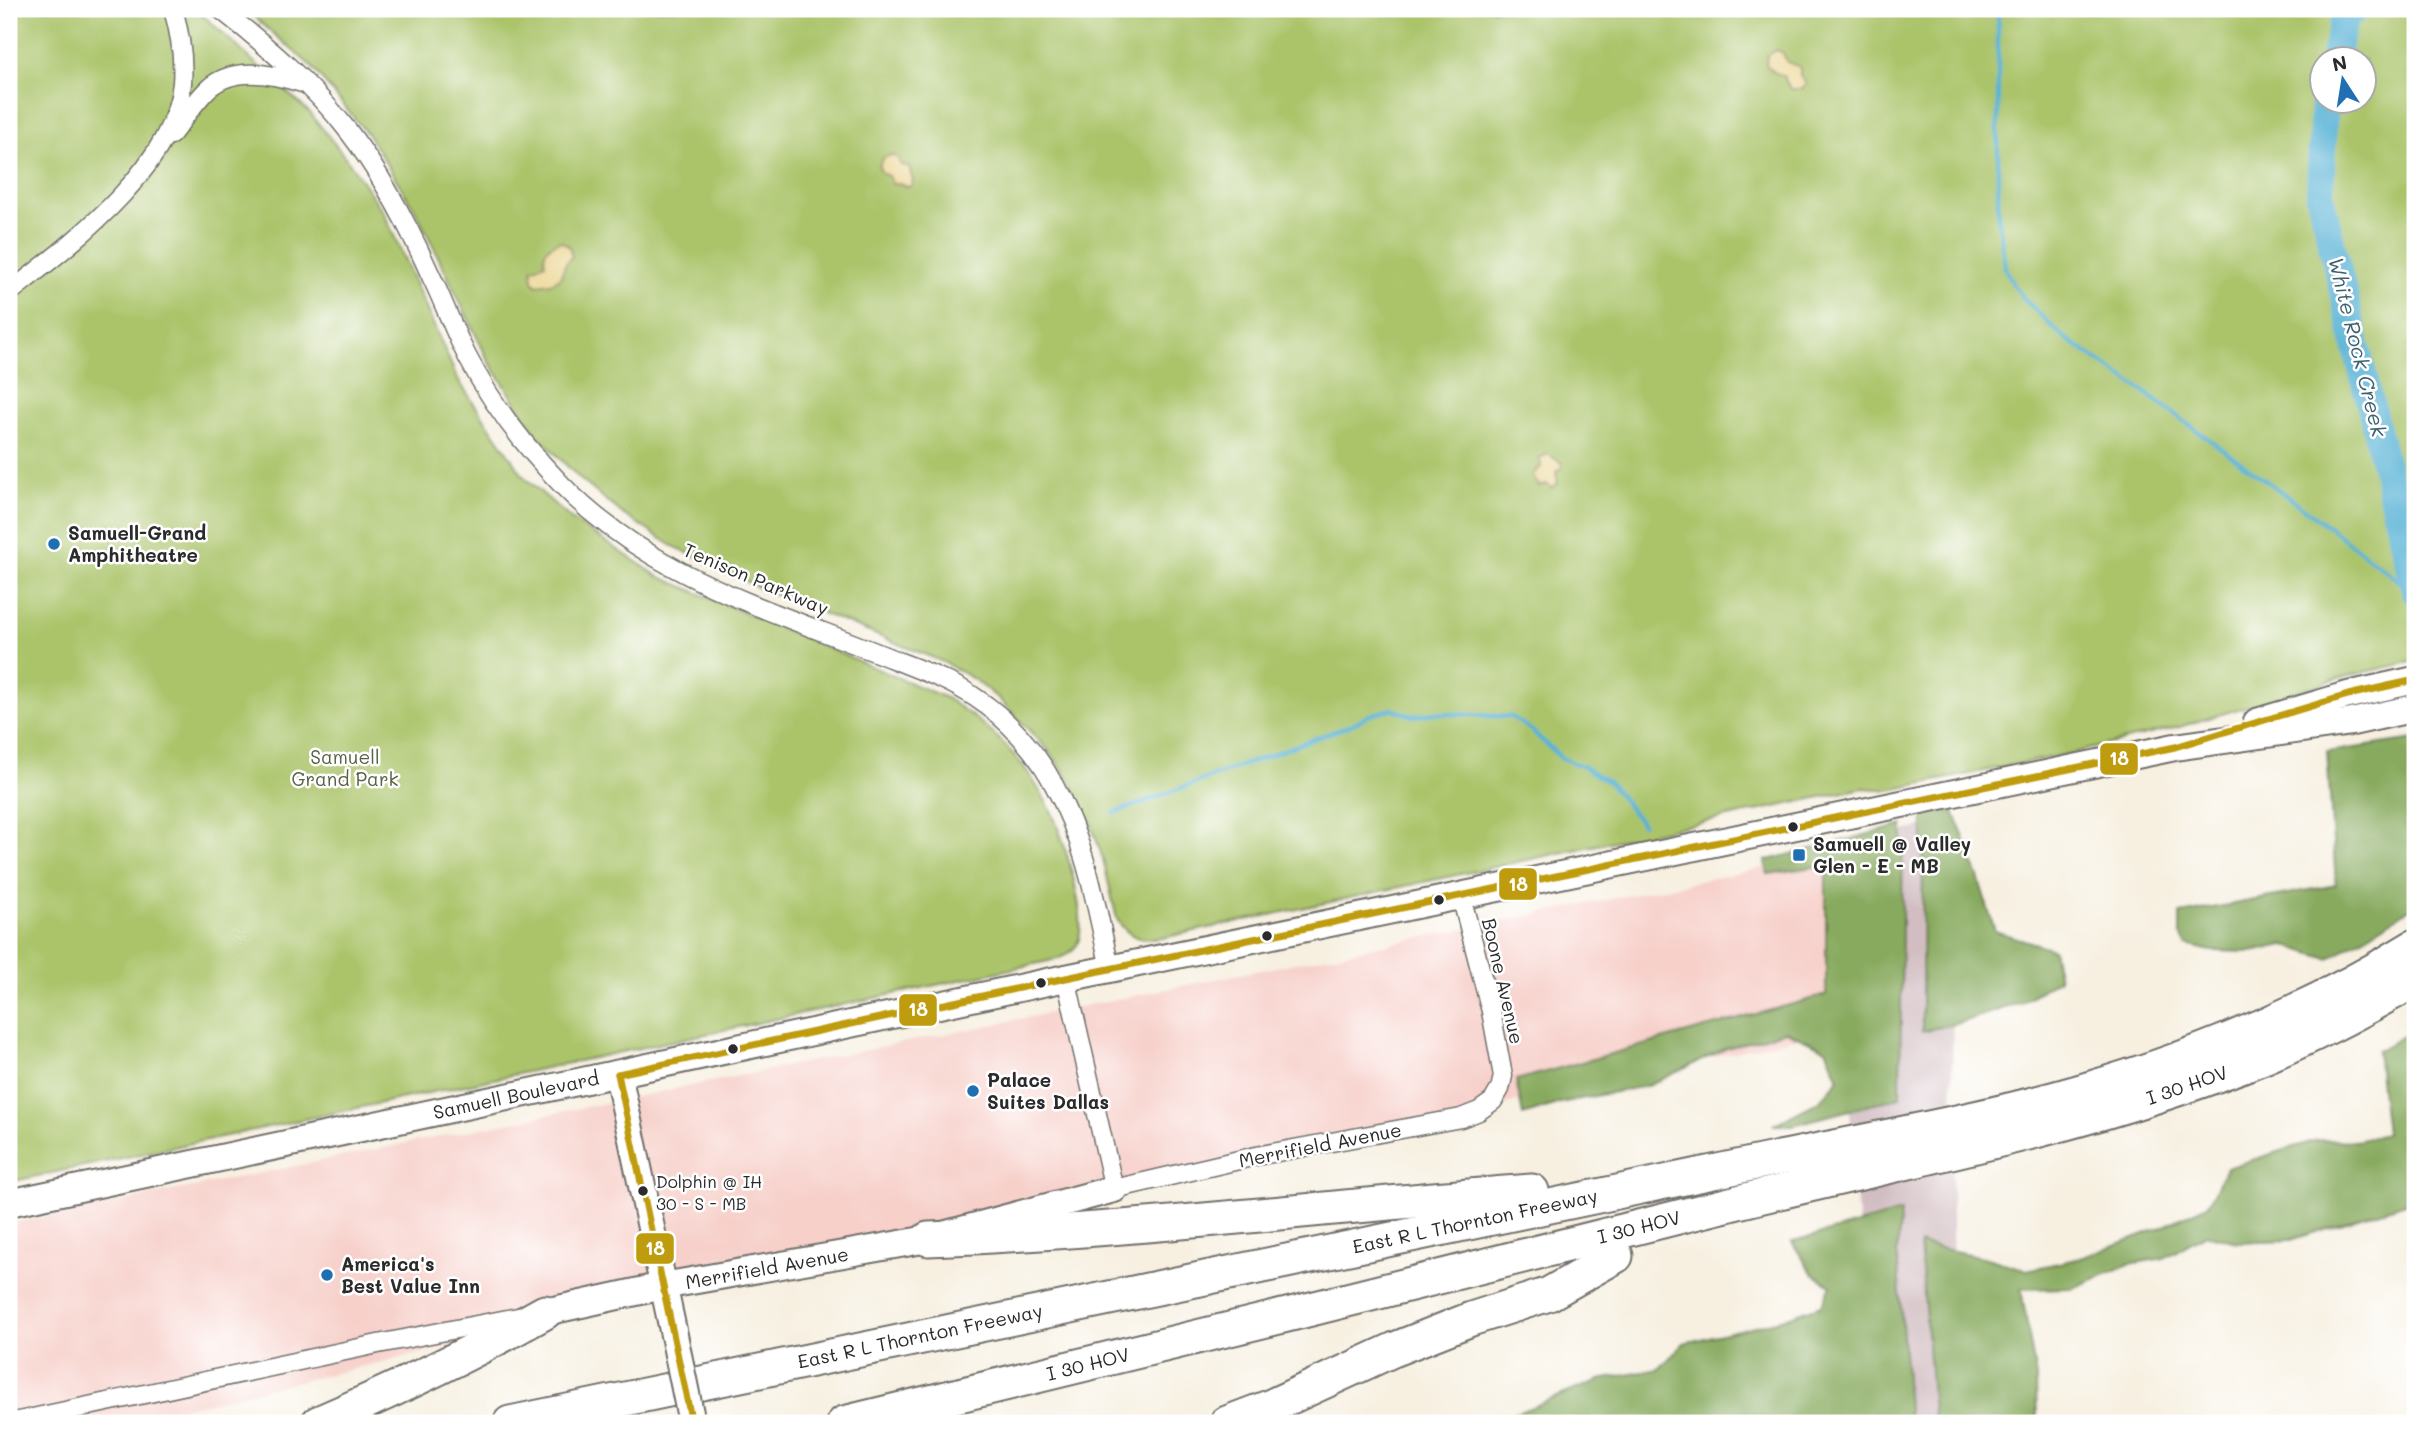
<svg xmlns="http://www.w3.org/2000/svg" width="2424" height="1432" viewBox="0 0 2424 1432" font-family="Mali,sans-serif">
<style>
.built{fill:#f7d0ca}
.industrial{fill:#d2bec2}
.green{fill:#abc46a;stroke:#6b784a;stroke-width:2;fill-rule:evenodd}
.forest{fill:#88aa5e;stroke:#5a6a44;stroke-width:2}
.sand{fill:#eeda9e;stroke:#8c8264;stroke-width:2}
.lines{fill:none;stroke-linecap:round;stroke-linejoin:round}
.stream{stroke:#58b2d6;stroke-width:4.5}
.river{stroke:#58b2d6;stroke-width:28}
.street-casing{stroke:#72706b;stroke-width:21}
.secondary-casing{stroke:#72706b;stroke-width:30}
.highway-casing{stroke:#72706b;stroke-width:37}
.street{stroke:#fff;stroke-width:18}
.secondary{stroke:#fff;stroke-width:26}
.highway{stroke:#fff;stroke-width:33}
.secondary-bridge-casing{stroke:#72706b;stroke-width:30;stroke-linecap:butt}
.secondary-bridge{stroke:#fff;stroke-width:26}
.bus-1-casing{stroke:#fff;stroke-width:12}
.bus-1{stroke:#bf9c0d;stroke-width:7}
.poi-dot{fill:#1f6fb2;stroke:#fff;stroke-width:2.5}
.bus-dot{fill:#2b2b2b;stroke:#fff;stroke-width:2.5}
.labels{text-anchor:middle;stroke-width:5;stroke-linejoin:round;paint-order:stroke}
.bus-label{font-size:17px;fill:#2b2b2b;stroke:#fff;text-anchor:start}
.poi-label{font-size:19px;font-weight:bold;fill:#2b2b2b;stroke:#fff;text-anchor:start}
.street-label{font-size:19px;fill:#2b2b2b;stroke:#fff}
.park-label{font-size:19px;fill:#586141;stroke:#fff}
.water-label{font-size:21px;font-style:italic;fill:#3d616f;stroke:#fff}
.line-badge{stroke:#fff;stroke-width:2.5}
.badge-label{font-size:19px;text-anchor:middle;font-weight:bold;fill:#fff}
</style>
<rect width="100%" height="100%" fill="#fff"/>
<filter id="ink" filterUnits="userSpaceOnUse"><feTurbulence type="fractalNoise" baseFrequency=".0143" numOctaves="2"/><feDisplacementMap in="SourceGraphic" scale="14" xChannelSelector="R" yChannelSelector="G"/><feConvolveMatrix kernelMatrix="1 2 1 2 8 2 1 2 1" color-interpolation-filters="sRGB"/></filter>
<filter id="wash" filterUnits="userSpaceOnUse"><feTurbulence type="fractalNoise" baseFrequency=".00686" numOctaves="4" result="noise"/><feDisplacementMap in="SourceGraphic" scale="28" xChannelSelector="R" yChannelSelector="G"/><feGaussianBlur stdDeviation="1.57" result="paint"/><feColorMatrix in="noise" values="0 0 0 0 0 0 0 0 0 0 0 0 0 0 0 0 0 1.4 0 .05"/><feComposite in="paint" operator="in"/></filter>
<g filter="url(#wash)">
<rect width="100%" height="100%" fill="#f7f0e1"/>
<path class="built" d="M 1852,850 L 1848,1026 L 117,1423 L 9,1423 L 9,1224 Z"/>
<path class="industrial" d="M 1953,820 L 1952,1214 L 1955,1423 L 1878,1423 L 1858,1217 L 1846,1060 L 1871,838 Z"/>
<g class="green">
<path d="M 9,9 L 196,9 L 310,113 L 349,162 L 384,213 L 458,380 L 525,478 L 571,519 L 658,576 L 946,698 C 979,719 1007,742 1029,774 C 1037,786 1045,799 1051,811 C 1063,836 1091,923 1076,946 C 1070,955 1062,957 1053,960 L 9,1182 Z"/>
<path d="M 245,9 L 2415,9 L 2415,661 L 2343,677 L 2179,727 L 2073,753 L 1890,790 L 1863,788 L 1162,938 C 1141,941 1128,938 1117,919 L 1103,859 L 1089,819 L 1069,779 L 1050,752 L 1000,700 L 975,680 L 941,661 L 760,588 L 671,545 L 624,515 L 580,479 L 538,436 L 488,360 L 417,213 L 369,136 L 311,66 ZM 2322,60 L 2364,60 L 2364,102 L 2322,102 Z"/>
</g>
<g class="forest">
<path d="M 2415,739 L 2415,906 L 2328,959 L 2284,945 L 2252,952 L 2211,951 L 2186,945 L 2180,933 L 2180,914 L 2336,885 L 2327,752 Z"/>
<path d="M 1923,810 L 1954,811 L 1978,877 L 1995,931 L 2053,949 L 2059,979 L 2022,1002 L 1959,1023 L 1922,1031 Z"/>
<path d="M 1903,825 L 1900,1097 L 1793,1125 L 1773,1125 L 1820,1101 L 1839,1079 L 1826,1049 L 1786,1031 L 1727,1048 L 1650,1085 L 1560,1103 L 1523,1115 L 1516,1080 L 1826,995 L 1826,865 L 1768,874 L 1765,861 Z"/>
<path d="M 2415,1029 L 2415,1200 L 2291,1240 L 2237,1242 L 2206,1234 L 2164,1258 L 2129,1264 L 2073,1288 L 2021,1289 L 2036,1377 L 2037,1423 L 1934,1423 L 1920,1244 L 1983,1257 L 2027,1270 L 2081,1258 L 2160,1228 L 2208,1205 L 2226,1168 L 2317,1140 L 2356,1141 L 2386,1134 L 2377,1051 Z"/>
<path d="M 1901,1212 L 1897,1252 L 1909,1423 L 1777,1423 L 1777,1421 L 1745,1412 L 1728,1423 L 1592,1423 L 1590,1418 L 1565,1423 L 1492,1423 L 1599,1380 L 1659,1369 L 1684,1343 L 1776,1321 L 1822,1305 L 1831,1285 L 1813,1274 L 1792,1242 Z"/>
</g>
<g class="sand">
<path d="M 1777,50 L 1783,53 L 1787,62 L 1800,67 L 1800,76 L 1806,83 L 1803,89 L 1790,89 L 1783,75 L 1775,73 L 1766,65 L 1767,55 Z"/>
<path d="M 891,155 L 897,157 L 901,165 L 909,167 L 913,181 L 911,186 L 907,187 L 898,183 L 892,183 L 888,176 L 881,172 L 879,166 L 883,158 Z"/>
<path d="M 561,241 L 569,246 L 572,256 L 565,265 L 560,278 L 551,283 L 537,285 L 533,281 L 532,269 L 545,263 C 542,249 549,245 561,241 Z"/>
<path d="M 1548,454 L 1563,464 L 1562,468 L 1556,472 L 1558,483 L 1552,488 L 1547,484 L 1539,486 L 1533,477 L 1534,473 L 1541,467 L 1540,458 Z"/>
</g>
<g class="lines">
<g class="stream">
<path d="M 1998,9 L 1998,216 L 2005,268 L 2013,284 L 2026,301 L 2062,336 L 2136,386 L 2321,521 L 2415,593"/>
<path d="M 1114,813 L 1351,725 L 1370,715 L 1393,709 L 1413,716 L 1434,713 L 1512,717 L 1531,730 L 1561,758 L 1582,766 L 1610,783 L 1642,824"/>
</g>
<g class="river">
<path d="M 2334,60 L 2345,16 L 2356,9"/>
<path d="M 2324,102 L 2320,196 L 2415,590"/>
</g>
</g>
</g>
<g filter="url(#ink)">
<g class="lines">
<g class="street-casing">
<g id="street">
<path d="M 220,9 C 266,45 313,85 349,132 C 382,175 409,227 431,276 C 444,303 454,331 468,358 C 492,404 526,448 562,485 C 615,540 683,576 754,605 C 801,624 848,641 895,660 C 923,671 952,681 976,698 C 1007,718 1037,752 1054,785 C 1086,843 1096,904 1110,969"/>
<path d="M 171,135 C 183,120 195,101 209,88 C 233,66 274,74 302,83"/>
<path d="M 9,293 C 71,244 174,168 182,83 C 184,58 180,33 173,9"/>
<path d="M 1066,978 L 1114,1189 L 1256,1156 L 1461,1118 L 1479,1111 L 1493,1101 L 1500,1089 L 1503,1076 L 1491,1011 L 1461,896"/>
<path d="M 9,1423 L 378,1344 L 518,1317"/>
</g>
</g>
<g class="secondary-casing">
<g id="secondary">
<path d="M 2257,722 L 2348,695 L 2415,680"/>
<path d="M 618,1074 L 674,1335"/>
<path d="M 9,1203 L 1066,978 L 2175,747 L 2352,722 L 2415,708"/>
<path d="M 545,1312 L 663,1286 L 928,1239 L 1114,1189"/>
</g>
</g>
<g class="highway-casing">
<g id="highway">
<path d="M 928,1239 C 1130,1231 1331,1206 1532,1191"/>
<path d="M 318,1423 C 395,1390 472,1353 545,1312"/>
<path d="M 510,1423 L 1775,1159 C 1877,1138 1981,1120 2081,1091 C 2197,1057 2312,1010 2415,946"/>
<path d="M 844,1423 C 1140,1352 1435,1279 1730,1204 C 1903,1161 2079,1130 2246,1064 C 2304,1042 2361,1011 2415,980"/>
<path d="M 1227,1423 L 1269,1407 L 1395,1349 L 1471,1319 L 1549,1294 L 1616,1256"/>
</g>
</g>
<use href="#street" class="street"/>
<use href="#secondary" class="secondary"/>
<use href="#highway" class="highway"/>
<g class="secondary-bridge-casing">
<path id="secondary-bridge" d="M 674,1335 L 692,1423"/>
</g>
<use href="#secondary-bridge" class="secondary-bridge"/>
<g class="bus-1-casing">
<g id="bus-1">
<path d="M 618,1074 L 1066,978 L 2175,747 L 2348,695 L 2415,680"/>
<path d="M 618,1074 L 692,1423"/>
</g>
</g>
<use href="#bus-1" class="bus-1"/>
</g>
</g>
<g class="poi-dot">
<circle cx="54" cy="544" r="7"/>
<rect x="1792" y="848" width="14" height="14" rx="3.5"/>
<circle cx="973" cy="1091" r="7"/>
<circle cx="327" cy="1275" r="7"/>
</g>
<g class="bus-dot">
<circle cx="1793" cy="827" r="6"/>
<circle cx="1439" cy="900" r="6"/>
<circle cx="1267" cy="936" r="6"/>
<circle cx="1041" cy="983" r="6"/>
<circle cx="733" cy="1049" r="6"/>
<circle cx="643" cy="1191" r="6"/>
</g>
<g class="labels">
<g class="bus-label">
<text x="656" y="1188">Dolphin @ IH<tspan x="656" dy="22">30 - S - MB</tspan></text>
</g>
<g class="poi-label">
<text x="68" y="540">Samuell-Grand<tspan x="68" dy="22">Amphitheatre</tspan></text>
<text x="1813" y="851">Samuell @ Valley<tspan x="1813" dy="22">Glen - E - MB</tspan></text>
<text x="987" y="1087">Palace<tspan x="987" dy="22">Suites Dallas</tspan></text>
<text x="341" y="1271">America's<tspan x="341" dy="22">Best Value Inn</tspan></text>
</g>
<g class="street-label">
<text transform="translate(756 579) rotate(23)" y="7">Tenison Parkway</text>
<text transform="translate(1503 981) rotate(77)" y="7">Boone Avenue</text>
<text transform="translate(2187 1085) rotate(-19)" y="7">I 30 HOV</text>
<text transform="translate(516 1095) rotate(-12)" y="7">Samuell Boulevard</text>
<text transform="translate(1320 1145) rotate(-11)" y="7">Merrifield Avenue</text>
<text transform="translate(1475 1221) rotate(-12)" y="7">East R L Thornton Freeway</text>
<text transform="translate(1639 1227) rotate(-14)" y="7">I 30 HOV</text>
<text transform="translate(767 1268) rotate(-10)" y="7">Merrifield Avenue</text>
<text transform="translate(920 1336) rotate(-12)" y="7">East R L Thornton Freeway</text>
<text transform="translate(1088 1364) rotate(-14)" y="7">I 30 HOV</text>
</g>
<g class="park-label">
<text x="345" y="764">Samuell<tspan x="345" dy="22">Grand Park</tspan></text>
</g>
<g class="water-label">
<text transform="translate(2357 347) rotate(76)" y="7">White Rock Creek</text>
</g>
</g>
<g class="line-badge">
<rect x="2099" y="742" width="40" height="34" rx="7" fill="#bf9c0d"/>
<rect x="1498" y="867" width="40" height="34" rx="7" fill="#bf9c0d"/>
<rect x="898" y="993" width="40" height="34" rx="7" fill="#bf9c0d"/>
<rect x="635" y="1232" width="40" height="33" rx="7" fill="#bf9c0d"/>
</g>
<g class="badge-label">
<text x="2119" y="765">18</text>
<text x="1518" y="891">18</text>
<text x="918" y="1016">18</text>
<text x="655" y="1255">18</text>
</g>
<rect width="2424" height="1432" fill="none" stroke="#fff" stroke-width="35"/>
<g transform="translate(2343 80) rotate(348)"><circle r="33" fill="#ffffff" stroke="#aaaaaa" stroke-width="2"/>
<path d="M0-5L12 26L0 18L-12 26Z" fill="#1f6fb2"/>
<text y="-10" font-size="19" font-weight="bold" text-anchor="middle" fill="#2b2b2b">N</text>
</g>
</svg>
